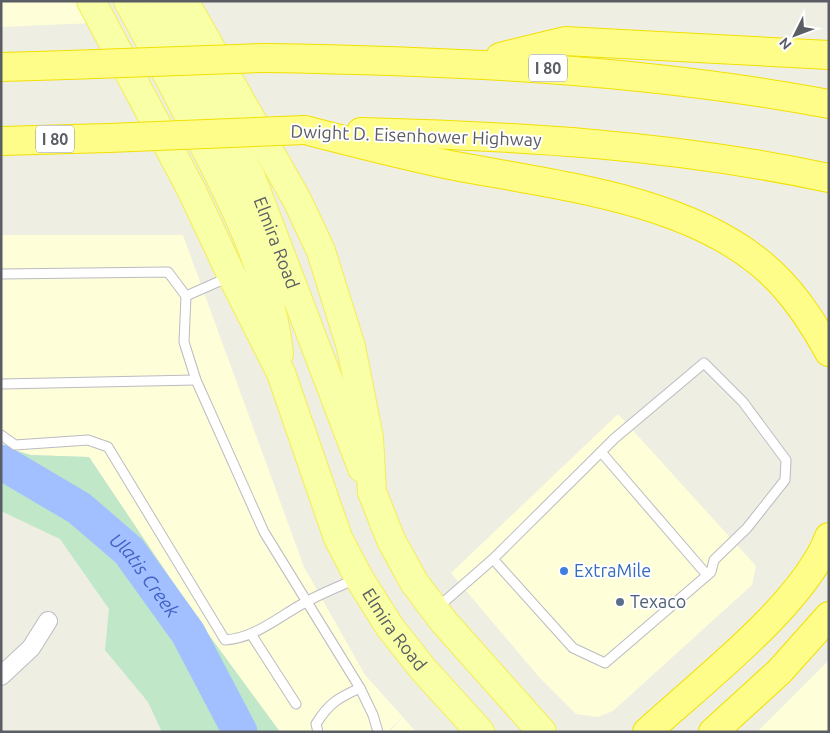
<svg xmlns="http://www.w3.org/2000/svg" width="830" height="733" viewBox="0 0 830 733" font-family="Ubuntu,sans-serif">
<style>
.commercial{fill:#fefed8}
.green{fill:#bfe7c8}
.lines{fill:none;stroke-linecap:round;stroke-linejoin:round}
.river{stroke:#a2c0ff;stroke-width:35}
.lane-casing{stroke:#bbbbc2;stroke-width:11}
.street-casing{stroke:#bbbbc2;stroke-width:20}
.primary-casing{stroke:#f4ee56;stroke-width:30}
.highway-casing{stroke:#f1e000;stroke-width:30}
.lane{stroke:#fff;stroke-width:9}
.street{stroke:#fff;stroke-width:18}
.primary{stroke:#f8ffa7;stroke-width:28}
.highway{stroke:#fffd89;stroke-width:28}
.highway-bridge-casing{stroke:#f1e000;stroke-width:30;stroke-linecap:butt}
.highway-bridge{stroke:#fffd89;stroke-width:28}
.shop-dot{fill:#3f7fe0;stroke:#fff;stroke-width:2}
.service-dot{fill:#5c6f8a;stroke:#fff;stroke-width:2}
.labels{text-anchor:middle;stroke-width:4;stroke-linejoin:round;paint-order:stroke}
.shield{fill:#fff;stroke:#8c8e92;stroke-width:1}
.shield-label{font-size:16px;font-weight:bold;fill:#5b5d64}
.street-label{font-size:18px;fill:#5b5d64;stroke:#fff}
.shop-label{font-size:18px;fill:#366cbe;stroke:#fff;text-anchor:start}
.service-label{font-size:18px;fill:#4e5e75;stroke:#fff;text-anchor:start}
.water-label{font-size:19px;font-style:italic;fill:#4262c6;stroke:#fff}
</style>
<rect width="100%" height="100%" fill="#eeeee3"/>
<g class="commercial">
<path d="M 1,1 L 85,1 L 96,23 L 1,27 Z"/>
<path d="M 1,235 L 183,235 L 304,567 L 365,675 L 403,717 L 387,732 L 280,732 L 203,627 L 89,457 L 31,455 L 1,446 Z"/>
<path d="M 618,414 L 756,566 L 752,585 L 613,711 L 598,717 L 576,714 L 539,677 L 451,573 Z"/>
<path d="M 829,660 L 829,732 L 757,732 Z"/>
<path d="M 403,717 L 416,732 L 389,732 Z"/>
</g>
<path class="green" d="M 1,446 L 31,455 L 89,457 L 203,627 L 280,732 L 162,732 L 148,702 L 105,650 L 109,609 L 60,539 L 1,511 Z"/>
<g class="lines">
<path class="river" id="s1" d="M 1,462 L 79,508 L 129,551 L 188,633 L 240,732"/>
<g class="lane-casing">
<g id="lane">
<path d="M 1,274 L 168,272 L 186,296"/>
<path d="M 229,277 L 186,296 L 184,342 L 196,380 L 264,532 L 360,688 L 373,715 L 378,732"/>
<path d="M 1,384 L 196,380"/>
<path d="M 1,435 L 15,445 L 88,440 L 108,447 L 225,640 C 256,638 279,616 306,602 C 322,593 340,586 356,579"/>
<path d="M 601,452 L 707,575"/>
<path d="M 437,608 L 493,559 L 573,648 L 605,663 L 711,572 L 714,560 L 747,528 L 785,480 L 786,460 L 743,402 L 704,363 L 615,438 L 493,559"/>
<path d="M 251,634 L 296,704"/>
<path d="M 318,732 L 316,724 C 329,703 338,698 360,688"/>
</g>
</g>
<g class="street-casing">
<path id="street" d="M 1,676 L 31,648 L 48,621"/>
</g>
<g class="primary-casing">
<g id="primary">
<path id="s2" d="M 91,1 L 191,189 L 232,276 L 281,373 L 338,538 L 359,578 L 389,626 L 423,669 L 480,732"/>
<path d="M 128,1 C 150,40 170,80 191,120 C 229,193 270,270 279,354"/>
<path id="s3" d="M 159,1 L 251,177 L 362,468"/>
<path d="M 184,1 L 297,200 L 321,251 L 351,347 L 369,438 L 372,492 L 391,540 L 414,582 L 444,622 L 542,732"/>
</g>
</g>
<g class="highway-casing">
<g id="highway">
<path d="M 500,57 L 565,41 L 829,55"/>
<path d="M 264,58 C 453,61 642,69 829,104"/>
<path d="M 1,67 L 68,65"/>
<path d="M 305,130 C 351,142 398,154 445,164 C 545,184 679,196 760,263 C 790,287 811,319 829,352"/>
<path d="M 361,132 C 517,136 675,145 829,178"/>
<path d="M 1,141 L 108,138"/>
<path d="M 647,732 C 700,683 804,604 829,537"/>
<path d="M 713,732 L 779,672 L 829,616"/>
</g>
</g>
<use href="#lane" class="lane"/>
<use href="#street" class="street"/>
<use href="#primary" class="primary"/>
<use href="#highway" class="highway"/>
<g class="highway-bridge-casing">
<g id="highway-bridge">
<path d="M 68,65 L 264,58"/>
<path d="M 108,138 L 305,130"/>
</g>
</g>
<use href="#highway-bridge" class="highway-bridge"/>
</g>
<circle class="shop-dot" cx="564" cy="571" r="5"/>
<circle class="service-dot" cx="620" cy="602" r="5"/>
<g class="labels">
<g class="shield">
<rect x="529" y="54.5" width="38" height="27" rx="4"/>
<rect x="36" y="125.5" width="38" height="27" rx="4"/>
</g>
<g class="shield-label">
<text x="548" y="74">I 80</text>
<text x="55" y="145">I 80</text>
</g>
<g class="street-label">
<text transform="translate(416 136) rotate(2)" y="6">Dwight D. Eisenhower Highway</text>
<text dy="6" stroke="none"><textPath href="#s3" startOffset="269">Elmira Road</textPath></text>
<text dy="6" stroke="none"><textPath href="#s2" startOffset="700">Elmira Road</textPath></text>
</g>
<g class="shop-label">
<text x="574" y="577">ExtraMile</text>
</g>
<g class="service-label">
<text x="630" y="608">Texaco</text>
</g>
<g class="water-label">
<text dy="7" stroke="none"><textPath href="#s1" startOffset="185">Ulatis Creek</textPath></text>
</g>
</g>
<rect width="830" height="733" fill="none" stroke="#5b5d64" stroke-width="5"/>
<g transform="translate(795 35) rotate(228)" stroke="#ffffff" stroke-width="4" paint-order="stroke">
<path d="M0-4L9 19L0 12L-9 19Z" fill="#5b5d64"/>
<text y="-8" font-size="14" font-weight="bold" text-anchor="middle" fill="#5b5d64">N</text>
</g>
</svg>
